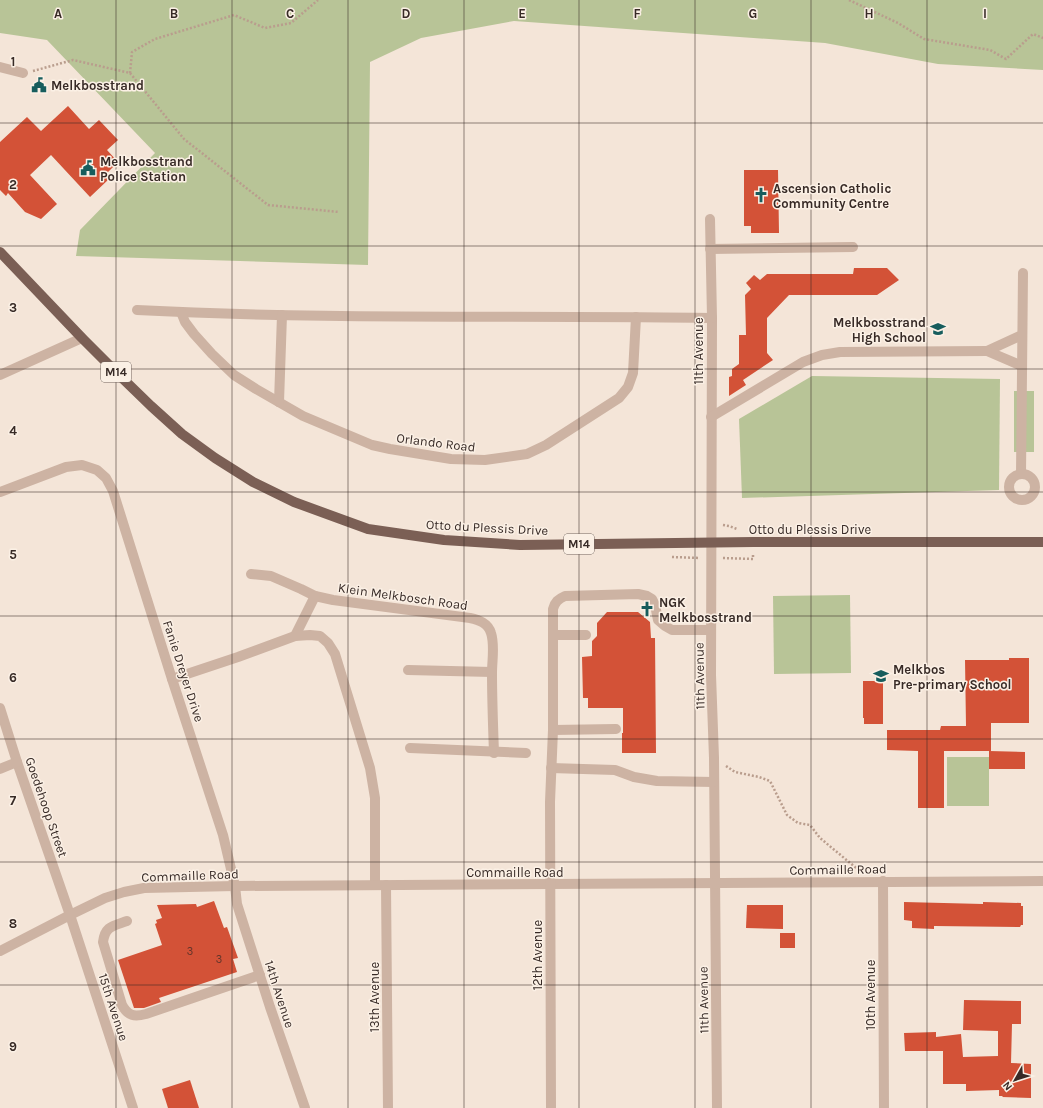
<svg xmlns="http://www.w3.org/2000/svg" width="1043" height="1108" viewBox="0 0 1043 1108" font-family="Karla,sans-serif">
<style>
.green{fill:#b8c497}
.building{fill:#d35237}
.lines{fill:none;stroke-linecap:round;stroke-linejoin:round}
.path{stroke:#b99d8d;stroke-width:2.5;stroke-dasharray:2 2;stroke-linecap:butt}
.minor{stroke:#cdb3a3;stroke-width:10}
.major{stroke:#7b5f55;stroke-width:10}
.grid{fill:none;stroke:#372a26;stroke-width:1;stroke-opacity:0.55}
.labels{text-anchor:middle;stroke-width:3;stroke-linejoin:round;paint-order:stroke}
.number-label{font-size:11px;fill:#5e342a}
.shield{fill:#fbf0e5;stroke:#72655f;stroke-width:1}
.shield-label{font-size:12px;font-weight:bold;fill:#372a26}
.poi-label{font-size:13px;font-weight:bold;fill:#372a26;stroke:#fbf0e5;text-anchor:start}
.street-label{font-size:13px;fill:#372a26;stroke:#fbf0e5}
.grid-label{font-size:13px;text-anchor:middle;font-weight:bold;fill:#372a26;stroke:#fbf0e5;stroke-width:3;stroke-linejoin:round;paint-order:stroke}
</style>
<rect width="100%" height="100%" fill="#f4e5d8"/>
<g class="green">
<path d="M 0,0 L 1043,0 L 1043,70 L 938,64 L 825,43 L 514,21 L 421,38 L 370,62 L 368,265 L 76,256 L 80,230 L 155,153 L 47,40 L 0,33 Z"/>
<path d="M 812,376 L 1000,379 L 999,490 L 742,498 L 739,419 Z"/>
<rect x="1014" y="391" width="20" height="61"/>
<path d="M 850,595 L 851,673 L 774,674 L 773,596 Z"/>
<rect x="947" y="757" width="42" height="49"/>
</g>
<g class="building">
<path d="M 68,106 L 89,129 L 99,120 L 118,140 L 107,150 L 118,162 L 105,175 L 109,179 L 90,197 L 51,155 L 30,175 L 57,204 L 41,219 L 25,212 L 8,193 L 6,196 L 0,190 L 0,142 L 27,117 L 41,131 Z"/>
<path d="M 744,170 L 778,170 L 779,233 L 751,233 L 751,226 L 744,226 Z"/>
<path d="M 854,268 L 887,268 L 899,280 L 877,295 L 789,295 L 767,318 L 767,353 L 773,360 L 743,380 L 746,385 L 729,396 L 729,377 L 732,376 L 732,369 L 739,364 L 739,335 L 746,335 L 745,295 L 751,289 L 746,283 L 754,275 L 760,280 L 767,274 L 853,274 Z"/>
<path d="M 607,612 L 638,612 L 650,622 L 651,638 L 655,638 L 656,753 L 622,753 L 622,733 L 623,733 L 623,708 L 588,708 L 588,698 L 583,698 L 582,657 L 592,656 L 592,641 L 597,636 L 597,623 Z"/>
<path d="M 1009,658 L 1029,658 L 1029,723 L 991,723 L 991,751 L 944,751 L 944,808 L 918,808 L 918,751 L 887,750 L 887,730 L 940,730 L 941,726 L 966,726 L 965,660 L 1009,660 Z"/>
<path d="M 863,681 L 883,681 L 883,724 L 864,724 L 864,718 L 863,718 Z"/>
<path d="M 989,751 L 1025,752 L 1025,769 L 989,769 Z"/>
<path d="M 214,901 L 224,928 L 227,927 L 238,958 L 233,959 L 237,972 L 159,998 L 161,1002 L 144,1008 L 134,1008 L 118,960 L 162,945 L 155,924 L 157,923 L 156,920 L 162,918 L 157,905 L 196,904 L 197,907 Z"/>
<path d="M 904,902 L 983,904 L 983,902 L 1021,903 L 1021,906 L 1023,906 L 1023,925 L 1021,925 L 1020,927 L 934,926 L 934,929 L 912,928 L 912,921 L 904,920 Z"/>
<path d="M 747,905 L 783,905 L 783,929 L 746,928 Z"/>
<rect x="780" y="933" width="15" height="15"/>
<path d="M 964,1000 L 1021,1001 L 1021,1024 L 1012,1024 L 1011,1063 L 1031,1064 L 1031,1098 L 1002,1097 L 1003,1096 L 999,1096 L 999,1090 L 966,1091 L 966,1084 L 943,1084 L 943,1051 L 905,1051 L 904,1033 L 936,1032 L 936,1037 L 961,1034 L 963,1057 L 998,1056 L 998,1031 L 963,1030 Z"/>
<path d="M 190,1080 L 199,1108 L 168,1108 L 162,1089 Z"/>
</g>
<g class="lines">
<g class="path">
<path d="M 849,0 L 898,23 L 924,39 L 990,50 L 1006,59 L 1033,34 L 1043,38"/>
<path d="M 33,71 L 73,60 L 130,73 L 184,139 L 268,205 L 339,212"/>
<path d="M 130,73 L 132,52 L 155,39 L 234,15 L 265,28 L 291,23 L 318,0"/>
<path d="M 723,525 L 729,526 L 737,529"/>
<path d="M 672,557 L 700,558"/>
<path d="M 723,558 L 753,559 L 753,554"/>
<path d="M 726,766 L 735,772 L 759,777 L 770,781 L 787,815 L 798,823 L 810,825 L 820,838 L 855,867 L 860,869"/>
</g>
<g class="minor">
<path d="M 0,67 L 23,73"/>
<path d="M 710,219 L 712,318 L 711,675 L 714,758 L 717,1108"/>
<path d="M 710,249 L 853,247"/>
<path d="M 137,310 C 328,320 520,315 712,318"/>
<path d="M 181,312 L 185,322 L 194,334 L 212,354 L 234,375 L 256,389 L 303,416 L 372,445 L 390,449 L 451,459 L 485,460 L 527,454 L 546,445 L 619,398 L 628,387 L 633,373 L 636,317"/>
<path d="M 1022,366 L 987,351 L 1022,335"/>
<path d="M 0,375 L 82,338"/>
<path d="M 279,402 L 282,315"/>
<path d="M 711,417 L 803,362 L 822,355 L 840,352 L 987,351"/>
<path d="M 1021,474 L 1023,273"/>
<circle cx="1022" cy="487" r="13"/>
<path d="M 0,492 L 66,467 L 82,465 L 97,470 L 106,478 L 113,491 L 172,679 L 223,835 L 235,886 L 237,904 L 270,1007 L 305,1108"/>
<path d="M 251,574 L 271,576 L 301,589 L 315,596 L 333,600 L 470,618 C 479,620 488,623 491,633 C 495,645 492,660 492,673 C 492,699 493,726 494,753"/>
<path d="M 554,635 L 586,635"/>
<path d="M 295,636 L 315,596"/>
<path d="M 408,670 L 492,672"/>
<path d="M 172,679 L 238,657 L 295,636 L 310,635 L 320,636 L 328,643 L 335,654 L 370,768 L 375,798 L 375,885"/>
<path d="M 0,708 L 17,762 L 70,915 L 133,1108"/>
<path d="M 553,730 L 616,729"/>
<path d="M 410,748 L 526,753"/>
<path d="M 551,768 L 615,770 L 634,777 L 657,781 L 714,782"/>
<path d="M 0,769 L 17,762"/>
<path d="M 883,881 L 884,1108"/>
<path d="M 386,885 L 388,1108"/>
<path d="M 127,921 C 113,926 105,926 103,942 L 122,1005 C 128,1016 134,1017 146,1014 L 260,975"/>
<path d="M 0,951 L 70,915 L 105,898 L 124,892 L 144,888 L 235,886 L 1043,881"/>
<path d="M 551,1108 L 550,802 L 553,730 L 553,609 C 555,602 558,599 565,596 L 638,594 L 647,596 L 652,599 L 655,605 L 658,620 L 665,626 L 672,630 L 711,630"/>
</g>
<path class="major" d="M 0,252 L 82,338 L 118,374 L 151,406 L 182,434 L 215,458 L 253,482 L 294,502 L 368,529 L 444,540 L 520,545 L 753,542 L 1043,542"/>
</g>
<path class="grid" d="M 116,0 L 116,1108M 232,0 L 232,1108M 348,0 L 348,1108M 464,0 L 464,1108M 579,0 L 579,1108M 695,0 L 695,1108M 811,0 L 811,1108M 927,0 L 927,1108M 0,123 L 1043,123M 0,246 L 1043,246M 0,369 L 1043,369M 0,492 L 1043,492M 0,616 L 1043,616M 0,739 L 1043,739M 0,862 L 1043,862M 0,985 L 1043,985"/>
<defs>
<g id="civic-bare" transform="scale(1.2)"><path d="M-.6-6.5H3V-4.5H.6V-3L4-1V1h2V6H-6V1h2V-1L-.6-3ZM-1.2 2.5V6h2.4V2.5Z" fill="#175d5d" stroke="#fbf0e5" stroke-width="2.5" paint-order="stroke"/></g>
<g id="church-bare" transform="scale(1.2)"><path d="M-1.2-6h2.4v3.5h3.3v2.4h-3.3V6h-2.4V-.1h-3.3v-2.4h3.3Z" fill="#175d5d" stroke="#fbf0e5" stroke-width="2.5" paint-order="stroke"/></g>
<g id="school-bare" transform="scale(1.2)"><path d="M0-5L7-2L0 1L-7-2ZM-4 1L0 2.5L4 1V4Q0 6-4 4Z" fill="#175d5d" stroke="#fbf0e5" stroke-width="2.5" paint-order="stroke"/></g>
</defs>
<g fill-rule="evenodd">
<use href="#civic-bare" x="39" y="85"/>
<use href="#civic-bare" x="88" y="168"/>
<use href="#church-bare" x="761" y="195"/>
<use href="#school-bare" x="938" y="329"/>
<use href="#church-bare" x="647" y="609"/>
<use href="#school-bare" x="881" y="676"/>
</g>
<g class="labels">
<g class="number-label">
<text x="190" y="955">3</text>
<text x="219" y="963">3</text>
</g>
<g class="shield">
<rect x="101" y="362" width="30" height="20" rx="3"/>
<rect x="564" y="534" width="30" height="20" rx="3"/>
</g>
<g class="shield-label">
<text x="116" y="376">M14</text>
<text x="579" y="548">M14</text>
</g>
<g class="poi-label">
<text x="51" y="90">Melkbosstrand</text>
<text x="100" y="166">Melkbosstrand<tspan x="100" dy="15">Police Station</tspan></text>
<text x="773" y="193">Ascension Catholic<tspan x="773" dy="15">Community Centre</tspan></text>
<text x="926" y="327" text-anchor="end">Melkbosstrand<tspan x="926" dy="15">High School</tspan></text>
<text x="659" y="607">NGK<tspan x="659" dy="15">Melkbosstrand</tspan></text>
<text x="893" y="674">Melkbos<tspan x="893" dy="15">Pre-primary School</tspan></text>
</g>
<g class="street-label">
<text transform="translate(698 351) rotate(-90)" y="5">11th Avenue</text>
<text transform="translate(436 442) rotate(7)" y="5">Orlando Road</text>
<text transform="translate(487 527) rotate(3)" y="5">Otto du Plessis Drive</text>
<text x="810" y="534">Otto du Plessis Drive</text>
<text transform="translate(403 596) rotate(8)" y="5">Klein Melkbosch Road</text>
<text transform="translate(184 671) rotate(72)" y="5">Fanie Dreyer Drive</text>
<text transform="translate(699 676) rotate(-91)" y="5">11th Avenue</text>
<text transform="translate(47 807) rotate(71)" y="5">Goedehoop Street</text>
<text transform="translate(838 869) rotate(-1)" y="5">Commaille Road</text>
<text x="515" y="877">Commaille Road</text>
<text transform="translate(190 875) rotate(-2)" y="5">Commaille Road</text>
<text transform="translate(537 955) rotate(-90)" y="5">12th Avenue</text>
<text transform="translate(280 994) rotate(72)" y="5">14th Avenue</text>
<text transform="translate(870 995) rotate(-90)" y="5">10th Avenue</text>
<text transform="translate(374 997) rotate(-90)" y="5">13th Avenue</text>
<text transform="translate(703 1000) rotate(-91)" y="5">11th Avenue</text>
<text transform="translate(114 1007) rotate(72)" y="5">15th Avenue</text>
</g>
</g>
<g class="grid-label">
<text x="58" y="18">A</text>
<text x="174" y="18">B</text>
<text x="290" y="18">C</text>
<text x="406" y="18">D</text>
<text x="522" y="18">E</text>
<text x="637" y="18">F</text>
<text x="753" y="18">G</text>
<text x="869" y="18">H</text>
<text x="985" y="18">I</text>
<text x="13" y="66">1</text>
<text x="13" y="189">2</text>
<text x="13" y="312">3</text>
<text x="13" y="435">4</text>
<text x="13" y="559">5</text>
<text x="13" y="682">6</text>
<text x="13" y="805">7</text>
<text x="13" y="928">8</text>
<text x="13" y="1051">9</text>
</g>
<g transform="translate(1015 1080) rotate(231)" stroke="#fbf0e5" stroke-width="3" paint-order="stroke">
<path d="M0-3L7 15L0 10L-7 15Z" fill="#372a26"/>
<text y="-6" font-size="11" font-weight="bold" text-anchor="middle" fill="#372a26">N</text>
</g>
</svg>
